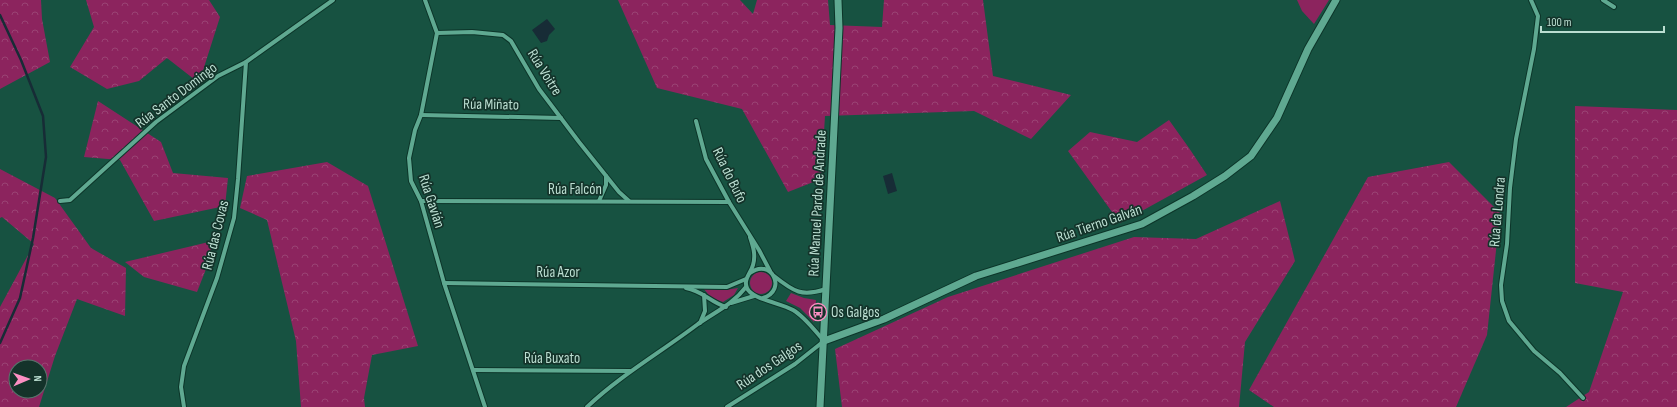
<svg xmlns="http://www.w3.org/2000/svg" width="1677" height="407" viewBox="0 0 1677 407" font-family="'Sofia Sans Condensed',sans-serif">
<style>
.grass{fill:#8c245e}
.forest{fill:url(#forest-crowns);fill-rule:evenodd}
.water{fill:#172c36}
.lines{fill:none;stroke-linecap:round;stroke-linejoin:round}
.stream{stroke:#172c36;stroke-width:2.5}
.minor-casing{stroke:#0c3529;stroke-width:6}
.tertiary-casing{stroke:#0c3529;stroke-width:9}
.minor{stroke:#5fa991;stroke-width:4}
.tertiary{stroke:#5fa991;stroke-width:7}
.labels{text-anchor:middle;stroke-width:3.5;stroke-linejoin:round;paint-order:stroke}
.street-label{font-size:15px;fill:#bbded1;stroke:#14332a}
.poi-label{font-size:15px;fill:#bbded1;stroke:#14332a;text-anchor:start}
</style>
<defs>
<pattern id="forest-crowns" width="20" height="18" patternUnits="userSpaceOnUse"><rect width="20" height="18" fill="#8c245e"/><path d="M2 6a3 3 0 1 1 6 0M12 15a3 3 0 1 1 6 0" fill="none" stroke="#9a4374"/></pattern>
</defs>
<rect width="100%" height="100%" fill="#175241"/>
<g class="grass">
<path d="M 1297,0 L 1329,0 L 1314,24 L 1302,11 Z"/>
<circle cx="761" cy="283" r="11"/>
<path d="M 738,288 L 734,295 L 723,302 L 711,298 L 704,289 L 725,290 Z"/>
<path d="M 791,293 L 804,298 L 816,300 L 814,322 L 800,308 L 786,301 Z"/>
</g>
<g class="forest">
<path d="M 0,0 L 41,0 L 42,19 L 50,62 L 0,89 Z"/>
<path d="M 86,0 L 209,0 L 220,17 L 199,83 L 167,58 L 139,81 L 107,89 L 70,67 L 94,27 Z"/>
<path d="M 618,0 L 740,0 L 753,14 L 757,0 L 828,0 L 830,25 L 882,27 L 884,0 L 983,0 L 993,76 L 1071,95 L 1031,139 L 974,111 L 825,116 L 821,179 L 788,192 L 742,109 L 657,88 Z"/>
<path d="M 98,101 L 161,142 L 173,173 L 228,178 L 225,206 L 154,221 L 120,160 L 84,157 Z"/>
<path d="M 1575,106 L 1677,110 L 1677,407 L 1566,407 L 1589,392 L 1623,292 L 1575,283 Z"/>
<path d="M 1169,120 L 1189,148 L 1207,175 L 1120,223 L 1068,151 L 1090,132 L 1137,142 Z"/>
<path d="M 327,162 L 368,186 L 418,346 L 372,355 L 364,398 L 365,407 L 301,407 L 296,341 L 267,220 L 240,208 L 247,176 Z"/>
<path d="M 1449,162 L 1500,213 L 1487,335 L 1456,407 L 1274,407 L 1249,390 L 1368,177 Z"/>
<path d="M 0,169 L 55,198 L 91,248 L 126,268 L 125,316 L 77,299 L 55,356 L 39,407 L 0,407 L 0,307 L 34,244 L 2,217 L 0,218 ZM 16,367 L 40,367 L 40,391 L 16,391 Z"/>
<path d="M 1280,201 L 1295,261 L 1245,342 L 1239,407 L 842,407 L 835,349 L 948,297 L 1134,237 L 1196,239 Z"/>
<path d="M 213,241 L 208,264 L 197,292 L 144,277 L 125,262 Z"/>
</g>
<g class="water">
<path d="M 547,19 L 555,29 L 549,35 L 547,41 L 541,43 L 532,30 Z"/>
<path d="M 892,173 L 897,191 L 888,194 L 883,176 Z"/>
</g>
<g class="lines">
<path class="stream" d="M 0,15 L 21,60 L 43,116 L 46,157 L 33,238 L 20,298 L 0,343"/>
<g class="minor-casing">
<g id="minor">
<path d="M 425,0 L 437,33 L 421,115 L 415,130 L 409,158 L 411,181 L 421,201 L 444,283 L 485,407"/>
<path d="M 1531,0 L 1538,16 L 1534,49 L 1516,139 L 1510,188 L 1507,244 L 1501,285 L 1502,301 L 1509,321 L 1534,351 L 1560,373 L 1583,398"/>
<path d="M 1603,0 L 1614,7"/>
<path d="M 437,33 L 472,32 L 503,35 L 511,41 L 539,89 L 579,142 L 619,192 L 629,201"/>
<path d="M 421,115 L 561,118"/>
<path d="M 696,121 L 706,159 L 729,202 L 759,250 L 770,271"/>
<path d="M 60,201 L 70,200 L 156,122 L 218,76 L 246,62 L 333,0"/>
<path d="M 421,201 L 729,202"/>
<path d="M 599,201 L 606,185 L 606,176"/>
<path d="M 750,273 C 771,257 788,290 763,298"/>
<path d="M 774,276 C 794,292 802,297 826,289"/>
<path d="M 444,283 L 727,287 L 746,279"/>
<path d="M 686,288 C 703,291 710,302 726,307"/>
<path d="M 731,303 L 754,296"/>
<path d="M 700,323 L 705,311 L 704,295"/>
<path d="M 473,370 L 630,371"/>
<path d="M 184,407 L 181,387 L 184,366 L 217,278 L 234,218 L 238,179 L 246,62"/>
<path d="M 587,407 C 621,375 661,352 698,324 C 715,312 733,304 746,287"/>
<path d="M 727,407 L 795,364 L 824,341 C 815,331 805,317 793,310 C 781,303 751,299 747,288 C 743,279 751,273 753,265 C 756,255 753,246 750,237"/>
</g>
</g>
<g class="tertiary-casing">
<g id="tertiary">
<path d="M 824,341 L 884,319 L 976,276 L 1142,224 L 1193,196 L 1225,176 L 1251,156 L 1277,118 L 1308,49 L 1336,0"/>
<path d="M 820,407 L 839,28 L 838,0"/>
</g>
</g>
<use href="#minor" class="minor"/>
<use href="#tertiary" class="tertiary"/>
</g>
<defs>
<g id="bus-ring" transform="scale(0.9)"><circle r="9.5" fill="#14332a" stroke="#fc8fc3" stroke-width="1.5"/><path d="M-5-6H5V4H4V6H2V4H-2V6H-4V4H-5ZM-3.5-4V0h7V-4ZM-3.5 1.2v1.5H-2V1.2ZM2 1.2v1.5H3.5V1.2Z" fill="#fc8fc3"/></g>
</defs>
<g fill-rule="evenodd">
<use href="#bus-ring" x="818" y="312"/>
</g>
<g class="labels">
<g class="street-label">
<text transform="translate(545 72) rotate(58)" y="5">Rúa Voitre</text>
<text transform="translate(176 95) rotate(-37)" y="5">Rúa Santo Domingo</text>
<text transform="translate(491 104) rotate(1)" y="5">Rúa Miñato</text>
<text transform="translate(730 175) rotate(64)" y="5">Rúa do Bufo</text>
<text x="575" y="194">Rúa Falcón</text>
<text transform="translate(432 201) rotate(72)" y="5">Rúa Gavián</text>
<text transform="translate(817 203) rotate(-87)" y="5">Rúa Manuel Pardo de Andrade</text>
<text transform="translate(1497 212) rotate(-85)" y="5">Rúa da Londra</text>
<text transform="translate(1099 223) rotate(-19)" y="5">Rúa Tierno Galván</text>
<text transform="translate(215 235) rotate(-76)" y="5">Rúa das Covas</text>
<text x="558" y="277">Rúa Azor</text>
<text x="552" y="363">Rúa Buxato</text>
<text transform="translate(769 365) rotate(-34)" y="5">Rúa dos Galgos</text>
</g>
<g class="poi-label">
<text x="831" y="317">Os Galgos</text>
</g>
</g>
<g transform="translate(28 379) rotate(88)"><circle r="19" fill="#14332a" stroke="#57776d"/>
<path d="M0-3L7 15L0 10L-7 15Z" fill="#fc8fc3"/>
<text y="-6" font-size="11" font-weight="bold" text-anchor="middle" fill="#bbded1">N</text>
</g>
<path d="M1541 26v6h123v-6" fill="none" stroke="#bbded1" stroke-width="2"/>
<text x="1547" y="26" font-size="12" fill="#bbded1" stroke="#14332a" stroke-width="3" paint-order="stroke">100 m</text>
</svg>
